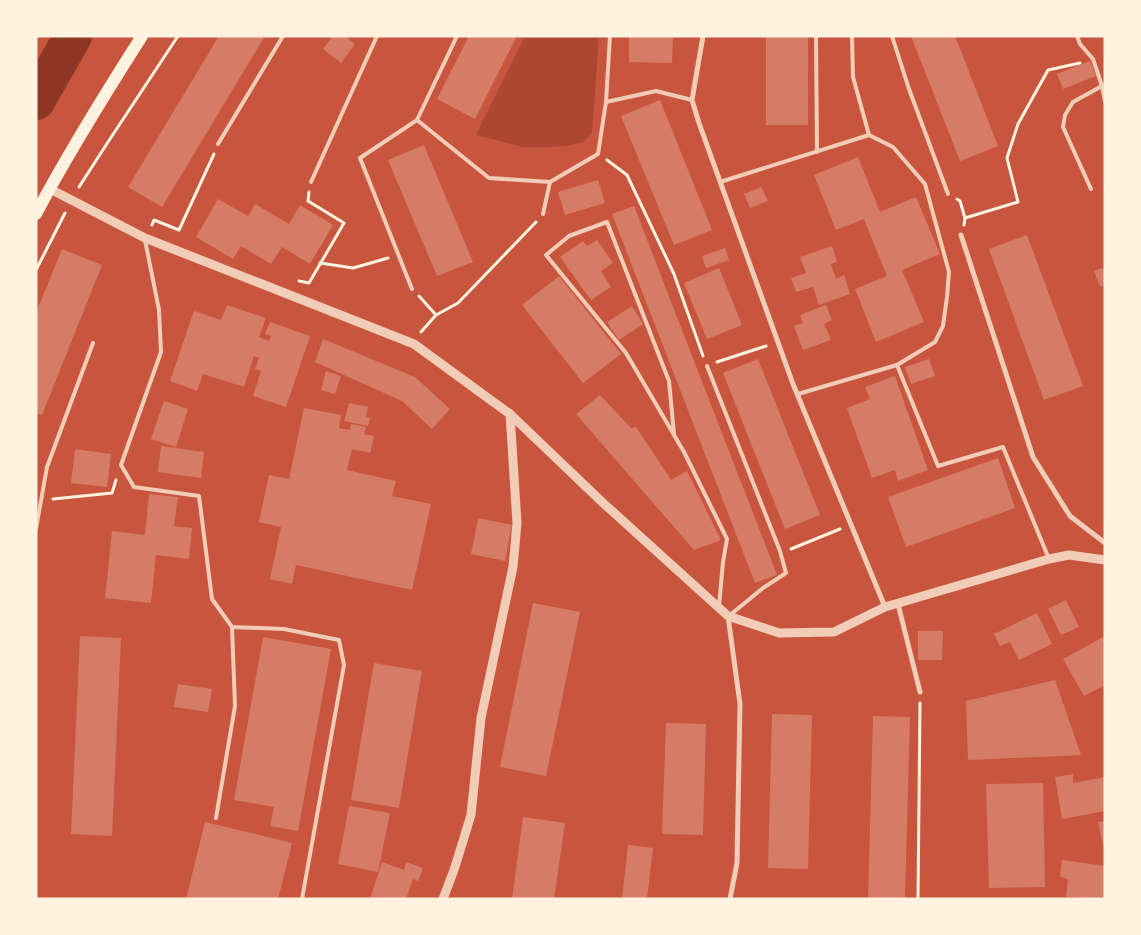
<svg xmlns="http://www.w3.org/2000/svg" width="1141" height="935" viewBox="0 0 1141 935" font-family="Roboto,sans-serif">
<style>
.green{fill:#ae4732}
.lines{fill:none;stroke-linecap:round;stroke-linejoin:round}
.river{stroke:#8f3625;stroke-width:38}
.building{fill:#d67c66}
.path{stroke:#fff3e0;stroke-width:3}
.service{stroke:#f1ccb7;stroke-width:4}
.minor{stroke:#f1ccb7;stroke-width:5}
.tertiary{stroke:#f1ccb7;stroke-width:9}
.primary{stroke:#fff3e0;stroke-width:12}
</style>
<rect width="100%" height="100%" fill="#c8553d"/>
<path class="green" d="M 525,36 L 599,36 L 592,133 L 583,142 L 566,146 L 548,147 L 523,147 L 476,135 Z"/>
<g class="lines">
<path class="river" d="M 36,101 L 73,36"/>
</g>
<g class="building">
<path d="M 219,36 L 265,36 L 162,207 L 128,187 Z"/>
<path d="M 333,36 L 345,36 L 355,44 L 341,63 L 323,49 Z"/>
<path d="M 469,36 L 517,36 L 475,119 L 437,99 Z"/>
<path d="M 629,36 L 673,36 L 672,63 L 629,62 Z"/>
<rect x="766" y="36" width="42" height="89"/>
<path d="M 911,36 L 955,36 L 998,146 L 960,161 Z"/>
<path d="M 1090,61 L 1096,76 L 1063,89 L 1057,74 Z"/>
<path d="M 660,100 L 712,230 L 674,245 L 621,116 Z"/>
<path d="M 424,145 L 473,262 L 437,276 L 388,160 Z"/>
<path d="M 858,157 L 880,212 L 916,197 L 940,254 L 902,270 L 924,322 L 876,342 L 855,289 L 887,276 L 864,219 L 836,230 L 814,175 Z"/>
<path d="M 598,180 L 605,203 L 565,215 L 558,192 Z"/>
<path d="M 761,187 L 768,201 L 750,208 L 744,194 Z"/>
<path d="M 218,199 L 248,216 L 255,204 L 289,224 L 300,205 L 333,225 L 310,264 L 282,247 L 271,264 L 241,246 L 233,259 L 196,237 Z"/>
<path d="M 634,206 L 777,575 L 755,583 L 612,214 Z"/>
<path d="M 1027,235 L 1083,386 L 1044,400 L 989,249 Z"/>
<path d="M 597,240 L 613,263 L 601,271 L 611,287 L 591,300 L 560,257 L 583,241 L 587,246 Z"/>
<path d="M 832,246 L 837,262 L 831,264 L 836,279 L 844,275 L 850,294 L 819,305 L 813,287 L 796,292 L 791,278 L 806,273 L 800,257 Z"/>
<path d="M 725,248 L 729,260 L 706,268 L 702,256 Z"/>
<path d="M 62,249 L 102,265 L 42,415 L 36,413 L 36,313 Z"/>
<path d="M 1105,267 L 1105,285 L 1100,287 L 1094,271 Z"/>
<path d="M 719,268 L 742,325 L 707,339 L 684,283 Z"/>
<path d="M 559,276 L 621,354 L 583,383 L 522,305 Z"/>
<path d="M 227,305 L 266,318 L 259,337 L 269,341 L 271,336 L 265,334 L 270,322 L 310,336 L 286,407 L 253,396 L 261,371 L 255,369 L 259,358 L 254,356 L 244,387 L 203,374 L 197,391 L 170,381 L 194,311 L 221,320 Z"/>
<path d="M 826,305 L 832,320 L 824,324 L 831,340 L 803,350 L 794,326 L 803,323 L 800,315 Z"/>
<path d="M 632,306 L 643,324 L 619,340 L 607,322 Z"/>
<path d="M 323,339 L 415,377 L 450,409 L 432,429 L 402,401 L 315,362 Z"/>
<path d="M 758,359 L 820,515 L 785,529 L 723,373 Z"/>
<path d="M 929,359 L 935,376 L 911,384 L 905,367 Z"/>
<path d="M 326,371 L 341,376 L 335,394 L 321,390 Z"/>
<path d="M 895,376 L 928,470 L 898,481 L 895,470 L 872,478 L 847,408 L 870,399 L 865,387 Z"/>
<path d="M 600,395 L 631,428 L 636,427 L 671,480 L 687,471 L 721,540 L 694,550 L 576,414 Z"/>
<path d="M 164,401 L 188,409 L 176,447 L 151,439 Z"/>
<path d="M 349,403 L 368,407 L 366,417 L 370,418 L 368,426 L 344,421 Z"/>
<path d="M 304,408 L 341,415 L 339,428 L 350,430 L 351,424 L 366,427 L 364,434 L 374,436 L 370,453 L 352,449 L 347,470 L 396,481 L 392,496 L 431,504 L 412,590 L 296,565 L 292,584 L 270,579 L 281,527 L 259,522 L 269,475 L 289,479 Z"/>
<path d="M 161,446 L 204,452 L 201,478 L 158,472 Z"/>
<path d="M 75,449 L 111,454 L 107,487 L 71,483 Z"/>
<path d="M 998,458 L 1015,508 L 906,547 L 888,497 Z"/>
<path d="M 149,494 L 178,497 L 174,526 L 192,528 L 189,559 L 156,555 L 151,603 L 105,598 L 112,531 L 145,535 Z"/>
<path d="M 478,518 L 512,525 L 505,561 L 471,554 Z"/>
<path d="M 1066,600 L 1079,627 L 1061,635 L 1048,609 Z"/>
<path d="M 533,603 L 580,612 L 546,776 L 500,767 Z"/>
<path d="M 1037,613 L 1052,644 L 1019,660 L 1010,642 L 1000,646 L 994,634 Z"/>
<path d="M 918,631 L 943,631 L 942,660 L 918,660 Z"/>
<path d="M 80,636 L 121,638 L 112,836 L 71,834 Z"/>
<path d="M 1105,636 L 1105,685 L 1084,696 L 1063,659 Z"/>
<path d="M 263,637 L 331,649 L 298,831 L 270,826 L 274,807 L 234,800 Z"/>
<path d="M 374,663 L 422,671 L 399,808 L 351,800 Z"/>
<path d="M 1055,680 L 1081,755 L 968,760 L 966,701 Z"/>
<path d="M 178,684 L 212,689 L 208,712 L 174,707 Z"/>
<path d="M 772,714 L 812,715 L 808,869 L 768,868 Z"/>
<path d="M 873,716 L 910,717 L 905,899 L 868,899 Z"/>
<path d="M 666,723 L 706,724 L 703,835 L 662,834 Z"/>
<path d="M 1073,774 L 1073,783 L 1105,777 L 1105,811 L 1062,819 L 1055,777 Z"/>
<path d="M 1043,783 L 1045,887 L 989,888 L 986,784 Z"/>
<path d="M 349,806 L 390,813 L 378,872 L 338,864 Z"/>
<path d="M 523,817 L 565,823 L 554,899 L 512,899 Z"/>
<path d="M 1105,821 L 1105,849 L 1104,849 L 1098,822 Z"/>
<path d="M 205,822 L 292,843 L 278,899 L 186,899 Z"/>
<path d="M 628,845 L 653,848 L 647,899 L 622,899 Z"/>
<path d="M 1062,860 L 1105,866 L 1105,899 L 1066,897 L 1068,879 L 1060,877 Z"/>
<path d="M 382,862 L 404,870 L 406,862 L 423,868 L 418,881 L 413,879 L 406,899 L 370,899 Z"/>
</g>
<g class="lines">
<g class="path">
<path d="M 607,160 L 627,175 L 674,274 L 703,356"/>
<path d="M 79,187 L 108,142 L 178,36"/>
<path d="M 957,199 L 960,201 L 965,218 L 964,225"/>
<path d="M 965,218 L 1018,202 L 1007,158 L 1018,124 L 1048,70 L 1080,63"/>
<path d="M 152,225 L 154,220 L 179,230 L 214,154"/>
<path d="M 320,263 L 353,268 L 388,258"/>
<path d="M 36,270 L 65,213"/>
<path d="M 299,281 L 309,283 L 344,223 L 308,201 L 309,192"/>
<path d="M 419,296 L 436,315"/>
<path d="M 421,332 L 436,315 L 458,303 L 536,222"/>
<path d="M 717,362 L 766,346"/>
<path d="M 53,499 L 112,493 L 116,480"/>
<path d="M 791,549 L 840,529"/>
<path d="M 918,899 L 920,703"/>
</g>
<g class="service">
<path d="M 610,36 L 606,102 L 656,91 L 692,100"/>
<path d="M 816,36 L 817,152"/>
<path d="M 852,36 L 853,77 L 869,135 L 893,147 L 925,184 L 949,272 L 947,297 L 943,326 L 935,342 L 897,365"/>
<path d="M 892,36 L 909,89 L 948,194"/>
<path d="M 1077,36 L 1080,44 L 1093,59 L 1102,86"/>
<path d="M 417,120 L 489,178 L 550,182 L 598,154 L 606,102"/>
<path d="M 218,144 L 283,36"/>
<path d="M 311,182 L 377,36"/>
<path d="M 720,182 L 869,135"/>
<path d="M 1091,189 L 1063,127 L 1065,115 L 1073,102 L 1102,86 L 1105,101"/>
<path d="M 543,214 L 550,182"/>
<path d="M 145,240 L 159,310 L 161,352 L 121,465 L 134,487 L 199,496 L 212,599 L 232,627 L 284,629 L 339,640 L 344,665 L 302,899"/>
<path d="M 412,289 L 360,158 L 417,120 L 457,36"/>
<path d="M 707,366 L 780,551 L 786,573 L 763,588 L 730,615"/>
<path d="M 798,394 L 897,365 L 938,466 L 1003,447 L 1049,559"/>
<path d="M 674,434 L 669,381 L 607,222 L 569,236 L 546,255 L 626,353 L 684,452 L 727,539 L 723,562 L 719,606"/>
<path d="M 36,529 L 47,467 L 93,343"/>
<path d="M 216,818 L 235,706 L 232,627"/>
</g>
<g class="minor">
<path d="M 703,36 L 692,100 L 699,123 L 793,384 L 885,607"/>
<path d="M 961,235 L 1033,457 L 1070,516 L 1105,543"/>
<path d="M 898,604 L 920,692"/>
<path d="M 728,616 L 740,704 L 737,863 L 730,899"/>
</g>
<g class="tertiary">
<path d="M 50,189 L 145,238 L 414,344 L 510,414 L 601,501 L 728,616 L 779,633 L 834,632 L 885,607 L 1049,559 L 1069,555 L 1105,560"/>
<path d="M 443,899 L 454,870 L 471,815 L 481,718 L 513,567 L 517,523 L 510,414"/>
</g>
<path class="primary" d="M 36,214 C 68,153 105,94 142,36"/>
</g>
<rect width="1141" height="935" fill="none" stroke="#fff3e0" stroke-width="75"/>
</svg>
